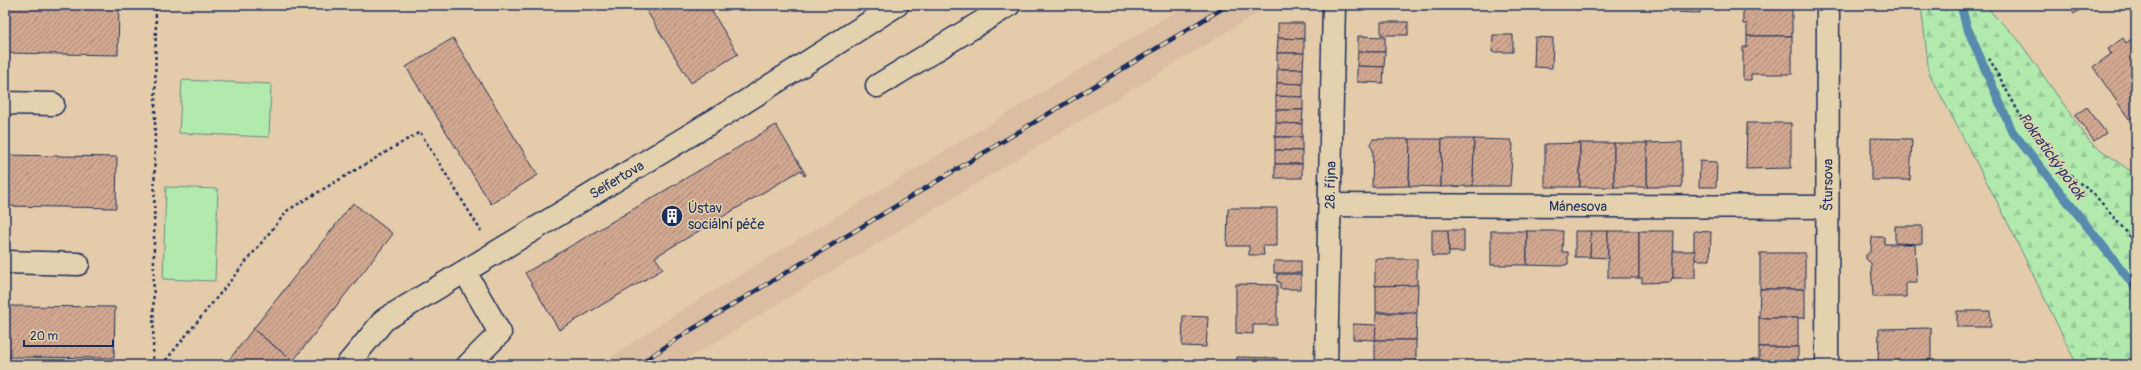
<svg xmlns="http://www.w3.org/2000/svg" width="2141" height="370" viewBox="0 0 2141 370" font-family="Pangolin,sans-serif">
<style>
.built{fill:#dbbea1}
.green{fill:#b2eaae;stroke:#668c86}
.forest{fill:url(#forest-firs);stroke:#668c86}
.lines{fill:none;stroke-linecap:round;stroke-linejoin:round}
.stream{stroke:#588aad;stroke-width:9}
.building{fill:url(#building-hatch);stroke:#1b2f5e}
.minor-casing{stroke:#1b2f5e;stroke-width:25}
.path{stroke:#1b2f5e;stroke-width:2.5;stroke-dasharray:3 3;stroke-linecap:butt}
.minor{stroke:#e4d2af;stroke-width:22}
.rail-casing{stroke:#1b2f5e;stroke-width:4.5}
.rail{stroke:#e4d2af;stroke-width:3;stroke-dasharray:9;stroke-linecap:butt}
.labels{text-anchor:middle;stroke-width:3;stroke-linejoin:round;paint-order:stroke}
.street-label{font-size:14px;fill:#1b2f5e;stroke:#e4d2af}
.poi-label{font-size:14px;fill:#1b2f5e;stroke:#e4d2af;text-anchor:start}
.water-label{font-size:15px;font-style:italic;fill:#253e6b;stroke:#e4d2af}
</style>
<defs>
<pattern id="forest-firs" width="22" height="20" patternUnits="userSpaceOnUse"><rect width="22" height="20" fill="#b2eaae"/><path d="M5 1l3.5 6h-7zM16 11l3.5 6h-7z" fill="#98c998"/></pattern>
<pattern id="building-hatch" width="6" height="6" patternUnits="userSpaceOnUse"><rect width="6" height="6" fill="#d2a890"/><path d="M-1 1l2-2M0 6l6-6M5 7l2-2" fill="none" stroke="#aa8979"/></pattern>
</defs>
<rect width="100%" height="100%" fill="#e4ccaa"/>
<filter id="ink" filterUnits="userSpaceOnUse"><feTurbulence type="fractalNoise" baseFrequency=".025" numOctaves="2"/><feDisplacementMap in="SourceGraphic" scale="8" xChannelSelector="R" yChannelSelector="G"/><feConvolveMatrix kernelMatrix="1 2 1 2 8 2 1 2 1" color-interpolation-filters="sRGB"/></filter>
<g filter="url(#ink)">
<path class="built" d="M 1186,5 L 1271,5 L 678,365 L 599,365 L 674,315 Z"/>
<g class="green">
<path d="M 182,80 L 271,84 L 269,137 L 179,133 Z"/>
<path d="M 166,187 L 218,189 L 215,281 L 163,279 Z"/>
</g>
<path class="forest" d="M 1921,5 L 1984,5 L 2017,38 L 2090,142 L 2136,175 L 2136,365 L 2077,365 L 2001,209 L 1929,73 Z"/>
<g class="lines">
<path class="stream" d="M 1961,5 L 1966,25 L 2012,131 L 2136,288"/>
</g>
<g class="building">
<path d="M 5,5 L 119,5 L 118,55 L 5,53 Z"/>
<path d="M 643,5 L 708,5 L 738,54 L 691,83 Z"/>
<path d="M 1672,5 L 1700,5 L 1700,13 L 1672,12 Z"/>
<path d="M 1743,5 L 1792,5 L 1792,36 L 1747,36 L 1747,24 L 1743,24 Z"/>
<path d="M 2068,5 L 2086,5 L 2074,14 Z"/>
<rect x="1381" y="22" width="27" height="13"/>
<path d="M 1278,23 L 1304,23 L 1304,39 L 1278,38 Z"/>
<path d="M 1493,35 L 1513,35 L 1513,52 L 1492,52 Z"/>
<path d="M 1358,36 L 1385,37 L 1385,52 L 1358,52 Z"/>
<path d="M 1747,36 L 1792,36 L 1792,74 L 1751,74 L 1751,80 L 1743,80 L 1743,47 L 1747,47 Z"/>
<path d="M 2136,36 L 2136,114 L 2129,119 L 2093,67 L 2111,54 L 2108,49 L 2123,38 L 2126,43 Z"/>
<path d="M 1535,37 L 1553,38 L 1552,68 L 1534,67 Z"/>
<path d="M 453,38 L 538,175 L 491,204 L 406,67 Z"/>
<path d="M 1278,38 L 1304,39 L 1304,53 L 1277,53 Z"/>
<path d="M 1358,52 L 1385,52 L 1384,67 L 1357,66 Z"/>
<path d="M 1277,53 L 1304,53 L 1303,69 L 1277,69 Z"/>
<path d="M 1357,66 L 1384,67 L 1383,83 L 1357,82 Z"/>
<path d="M 1277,69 L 1303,69 L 1303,84 L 1277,83 Z"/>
<path d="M 1277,83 L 1303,84 L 1303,97 L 1276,96 Z"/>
<path d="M 1276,96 L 1303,97 L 1303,110 L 1276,110 Z"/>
<path d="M 2087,107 L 2106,133 L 2094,141 L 2075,115 Z"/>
<path d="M 1276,110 L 1303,110 L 1302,124 L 1276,123 Z"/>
<path d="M 1276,123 L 1302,124 L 1302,137 L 1275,137 Z"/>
<path d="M 1747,123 L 1791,123 L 1791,168 L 1746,169 Z"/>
<path d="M 776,125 L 806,175 L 804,176 L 801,170 L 655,257 L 663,269 L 559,330 L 525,273 Z"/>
<path d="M 1275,137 L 1302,137 L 1302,151 L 1275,150 Z"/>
<path d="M 1871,138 L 1912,139 L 1910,180 L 1871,180 Z"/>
<path d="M 1373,139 L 1410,139 L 1409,186 L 1372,187 L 1373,150 L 1370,144 Z"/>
<path d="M 1410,139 L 1442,139 L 1441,187 L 1409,186 Z"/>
<path d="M 1442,139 L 1474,139 L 1473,186 L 1441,187 Z"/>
<path d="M 1474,139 L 1511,140 L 1513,145 L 1510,186 L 1473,186 Z"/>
<path d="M 1682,142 L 1682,187 L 1647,187 L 1647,143 Z"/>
<path d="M 1580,143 L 1580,187 L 1545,187 L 1545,144 Z"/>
<rect x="1580" y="143" width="34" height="44"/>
<rect x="1614" y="143" width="33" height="44"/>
<path d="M 1275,150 L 1302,151 L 1302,164 L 1275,164 Z"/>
<path d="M 5,155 L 117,157 L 116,208 L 5,206 Z"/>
<path d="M 1700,161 L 1717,162 L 1716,187 L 1699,187 Z"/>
<rect x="1275" y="164" width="27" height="14"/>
<path d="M 353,203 L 393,234 L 293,361 L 253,329 Z"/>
<path d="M 1228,208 L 1277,208 L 1277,246 L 1263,246 L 1264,255 L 1249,255 L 1249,246 L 1227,246 Z"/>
<path d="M 1895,226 L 1922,226 L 1922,244 L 1895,243 Z"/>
<path d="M 1432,230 L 1448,230 L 1449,256 L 1432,256 Z"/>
<path d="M 1448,230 L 1464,230 L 1464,252 L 1449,252 Z"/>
<rect x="1491" y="231" width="36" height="34"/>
<path d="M 1527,231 L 1563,231 L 1562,252 L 1568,252 L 1568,264 L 1561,266 L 1527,265 Z"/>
<path d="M 1575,231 L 1591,231 L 1590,257 L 1575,257 Z"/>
<path d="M 1591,231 L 1608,231 L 1608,258 L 1590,257 Z"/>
<rect x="1608" y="231" width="31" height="47"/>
<path d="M 1639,231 L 1674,231 L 1673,278 L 1671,279 L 1671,282 L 1642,283 L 1642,278 L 1639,278 Z"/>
<path d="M 1694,231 L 1711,232 L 1710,260 L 1694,260 Z"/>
<path d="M 1872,237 L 1884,237 L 1884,244 L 1915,244 L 1917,283 L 1906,283 L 1906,297 L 1873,297 L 1871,263 L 1866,259 L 1866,255 L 1871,251 Z"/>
<rect x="1673" y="251" width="22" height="27"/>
<rect x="1760" y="253" width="45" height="36"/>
<rect x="1375" y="259" width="42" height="27"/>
<rect x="1274" y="261" width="27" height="12"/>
<path d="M 1277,274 L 1301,274 L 1301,289 L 1280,289 L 1280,282 L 1277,282 Z"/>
<path d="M 1236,284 L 1277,285 L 1277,325 L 1253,325 L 1253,334 L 1236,333 Z"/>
<path d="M 1418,285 L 1417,312 L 1376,312 L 1376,286 Z"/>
<path d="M 1760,289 L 1805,289 L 1805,318 L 1759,318 Z"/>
<path d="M 5,306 L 115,307 L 114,358 L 5,357 Z"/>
<path d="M 1957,311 L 1990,311 L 1991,327 L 1957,327 Z"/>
<path d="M 1376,313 L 1417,313 L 1416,340 L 1375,340 Z"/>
<path d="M 1183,316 L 1208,317 L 1206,347 L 1182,346 Z"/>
<rect x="1759" y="318" width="39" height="29"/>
<path d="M 1353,324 L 1376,325 L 1375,340 L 1353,339 Z"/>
<path d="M 1931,328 L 1931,360 L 1921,360 L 1921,365 L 1878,365 L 1879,329 Z"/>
<path d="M 253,329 L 293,361 L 290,365 L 225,365 Z"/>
<rect x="1375" y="340" width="41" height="25"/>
<path d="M 1759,347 L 1798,347 L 1798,365 L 1752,365 L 1752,359 L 1759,359 Z"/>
<path d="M 1237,357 L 1277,358 L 1276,365 L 1237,365 Z"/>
</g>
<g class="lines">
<g class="minor-casing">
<g id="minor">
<path d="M 877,86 L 1009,5"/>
<path d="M 5,103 L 53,104"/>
<path id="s1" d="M 1330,205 L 1827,207"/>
<path d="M 5,262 L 78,264"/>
<path d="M 465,272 L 500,333 L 468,365"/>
<path id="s2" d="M 347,365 L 384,320 L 743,103 L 897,5"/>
<path id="s3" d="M 1326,365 L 1334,5"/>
<path id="s4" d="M 1827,365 L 1828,5"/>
</g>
</g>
<g class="path">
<path d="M 1989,58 L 2019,113 L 2053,163 L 2093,193 L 2136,243"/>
<path d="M 153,365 L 156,5"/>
<path d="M 162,365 L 288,210 L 420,132 L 481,231"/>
</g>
<use href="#minor" class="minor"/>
<g class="rail-casing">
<path id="rail" d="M 638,365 L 686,333 L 1228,5"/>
</g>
<use href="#rail" class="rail"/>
</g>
</g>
<defs>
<g id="building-disc" transform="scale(1.15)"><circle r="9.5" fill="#1b2f5e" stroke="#e4d2af"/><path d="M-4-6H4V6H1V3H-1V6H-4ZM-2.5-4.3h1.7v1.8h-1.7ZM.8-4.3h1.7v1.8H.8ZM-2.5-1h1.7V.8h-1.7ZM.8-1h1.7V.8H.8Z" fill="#fff"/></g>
</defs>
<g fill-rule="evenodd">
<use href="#building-disc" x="672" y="216"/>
</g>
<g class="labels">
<g class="street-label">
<text dy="5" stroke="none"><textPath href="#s2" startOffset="330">Seifertova</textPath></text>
<text dy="5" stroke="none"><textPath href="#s3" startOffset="180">28. října</textPath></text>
<text dy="5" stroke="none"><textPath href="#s4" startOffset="180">Štursova</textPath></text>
<text dy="5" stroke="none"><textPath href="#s1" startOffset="248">Mánesova</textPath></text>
</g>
<g class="poi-label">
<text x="688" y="213">Ústav<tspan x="688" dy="16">sociální péče</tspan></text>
</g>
<g class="water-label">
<text transform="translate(2052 156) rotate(54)" y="5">Pokratický potok</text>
</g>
</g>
<rect width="2141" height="370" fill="none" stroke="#e4d2af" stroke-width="20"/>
<rect x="10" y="10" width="2121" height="350" fill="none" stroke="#1b2f5e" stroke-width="1.5" filter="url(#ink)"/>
<path d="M24 340v6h89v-6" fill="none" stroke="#1b2f5e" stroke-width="2"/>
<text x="30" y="340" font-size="12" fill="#1b2f5e" stroke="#e4d2af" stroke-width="3" paint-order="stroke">20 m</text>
</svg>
